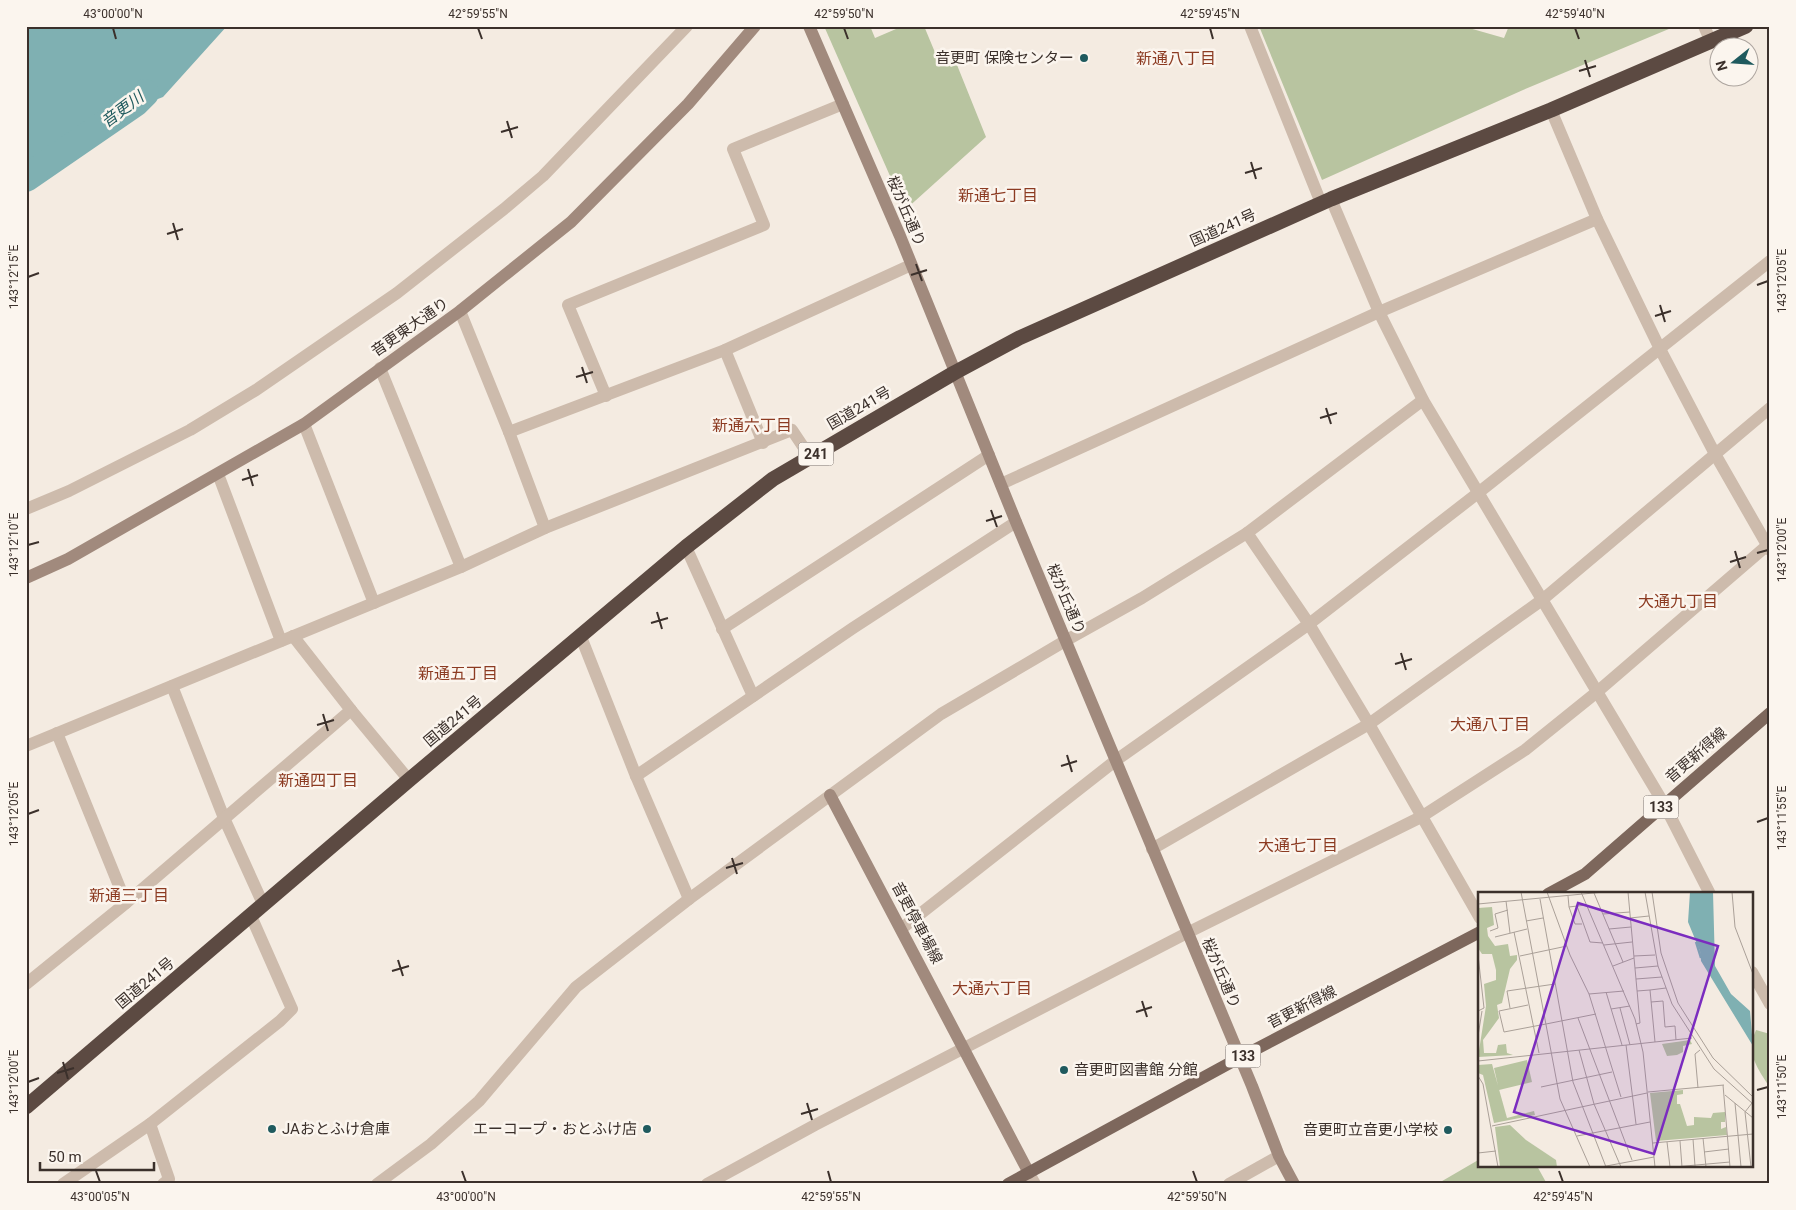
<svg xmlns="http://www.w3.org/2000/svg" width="1796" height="1210" viewBox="0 0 1796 1210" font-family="Roboto,'Noto Sans JP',sans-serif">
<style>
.green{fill:#b8c4a0}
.water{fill:#7fb0b2}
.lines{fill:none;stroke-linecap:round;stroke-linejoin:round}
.river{stroke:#7fb0b2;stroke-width:28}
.street{stroke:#cdbbac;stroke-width:12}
.secondary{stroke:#a18a7d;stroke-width:12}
.primary{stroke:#7d675c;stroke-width:12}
.highway{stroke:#5c4a42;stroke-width:15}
.ticks{fill:none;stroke:#3b302b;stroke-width:2}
.poi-dot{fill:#1f5a5e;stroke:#fbf5ee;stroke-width:2}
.labels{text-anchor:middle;stroke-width:5;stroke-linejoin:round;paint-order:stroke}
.shield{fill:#fbf5ee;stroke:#756b66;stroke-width:1}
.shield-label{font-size:14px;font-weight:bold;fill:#3b302b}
.poi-label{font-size:15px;fill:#3b302b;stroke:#fbf5ee;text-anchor:end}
.street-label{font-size:15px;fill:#3b302b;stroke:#fbf5ee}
.neighbourhood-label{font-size:16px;fill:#8c3b22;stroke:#fbf5ee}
.water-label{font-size:16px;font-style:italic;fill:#1f5a5e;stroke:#fbf5ee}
.inset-river{fill:none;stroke:#7fb0b2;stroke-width:2.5}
.inset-road{fill:none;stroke:#aaa098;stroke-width:1}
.view{fill:#7b2cbf;fill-opacity:0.15;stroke:#7b2cbf;stroke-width:2.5}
.inset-edge{fill:none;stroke:#3b302b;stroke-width:2.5}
.neatline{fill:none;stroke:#3b302b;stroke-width:2}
.ticks-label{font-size:12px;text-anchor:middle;fill:#3b302b}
</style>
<rect width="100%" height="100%" fill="#f4ebe1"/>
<g class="green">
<path d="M 824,26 L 870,26 L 875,38 L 903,26 L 924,26 L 939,62 L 955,60 L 986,137 L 905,210 Z"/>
<path d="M 1259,26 L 1462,26 L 1504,38 L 1509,26 L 1676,26 L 1523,90 L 1322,180 Z"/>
<path d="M 1756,1030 L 1770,1034 L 1770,1088 C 1758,1068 1745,1054 1756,1030 Z"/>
<path d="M 1480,1159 L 1480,1166 L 1537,1166 L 1547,1184 L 1437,1184 Z"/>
</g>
<path class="water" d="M 26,26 L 227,26 L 163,97 L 81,129 L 26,185 Z"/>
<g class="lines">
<path class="river" d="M 26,178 L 135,103 L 145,93"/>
<g class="street">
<path d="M 1250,26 L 1321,203"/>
<path d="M 1704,26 L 1711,42"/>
<path d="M 1551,110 L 1597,219 L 1660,349 L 1715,454 L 1770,550"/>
<path d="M 1331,199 L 1379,312 L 1423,400 L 1664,804 L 1710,894"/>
<path d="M 460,311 L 509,432"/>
<path d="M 725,350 L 763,443"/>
<path d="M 380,368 L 461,567"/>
<path d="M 606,396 L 568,305 L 764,225 L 733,149 L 843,104"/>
<path d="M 304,424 L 374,603"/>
<path d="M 218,474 L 281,641"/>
<path d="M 1001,484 L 1379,312 L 1597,219"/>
<path d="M 26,509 L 69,491 L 190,430 L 256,390 L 397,293 L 504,209 L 543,176 L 687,26"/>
<path d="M 545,528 L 509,432 L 725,350 L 911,265"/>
<path d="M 1247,533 L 1309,624 L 1369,724 L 1480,918"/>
<path d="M 686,547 L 753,696"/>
<path d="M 722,629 L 989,455"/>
<path d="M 293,636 L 351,710 L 409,780"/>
<path d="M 581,637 L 636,776 L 689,899"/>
<path d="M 172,686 L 224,818 L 263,904"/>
<path d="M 57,733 L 126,903"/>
<path d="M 26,746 L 461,567 L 545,528 L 792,430 L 810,457"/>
<path d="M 636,776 L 853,628 L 1016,522"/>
<path d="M 1152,849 L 1369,724 L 1542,600 L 1770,408"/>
<path d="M 901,929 L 1115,761 L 1309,624 L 1478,493 L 1770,261"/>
<path d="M 1752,972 L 1770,1004"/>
<path d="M 26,984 L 126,903 L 351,710"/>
<path d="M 150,1124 L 169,1179 L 163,1184"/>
<path d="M 1029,1173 L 1035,1184"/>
<path d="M 63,1184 L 150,1124 L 280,1021 L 292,1009 L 251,916"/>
<path d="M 377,1184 L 431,1144 L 479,1101 L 576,987 L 689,899 L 941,714 L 1065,641 L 1142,598 L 1247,533 L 1423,400"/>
<path d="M 707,1184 L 815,1125 L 1187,933 L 1421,817 L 1525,750 L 1597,692 L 1770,543"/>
<path d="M 1229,1184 L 1279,1156"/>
</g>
<g class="secondary">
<path d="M 809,26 L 900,236 L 1016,522 L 1252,1086 L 1279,1156 L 1294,1184"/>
<path d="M 26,578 L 68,559 L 304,424 L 460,311 L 571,222 L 688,104 L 755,26"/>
<path d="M 830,795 L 1029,1173"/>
</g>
<g class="primary">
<path d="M 1548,894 L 1585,874 L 1770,713"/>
<path d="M 1008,1184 L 1239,1058 L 1480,932"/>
</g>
<path class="highway" d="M 26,1107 L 409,780 L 686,547 L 773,479 L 954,373 L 1019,338 L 1331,199 L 1551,110 L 1746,26"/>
</g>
<path class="ticks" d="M 113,28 L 116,39M 478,28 L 482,39M 844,28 L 848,39M 1210,28 L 1213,39M 1575,28 L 1579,39M 1585,60 L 1590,77M 1579,71 L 1596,66M 507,121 L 512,138M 501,132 L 518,127M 1251,162 L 1256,179M 1245,173 L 1262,168M 173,223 L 178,240M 167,234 L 183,229M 916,264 L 922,281M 911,275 L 927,270M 28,277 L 39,273M 1757,285 L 1768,281M 1660,305 L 1665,322M 1655,316 L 1671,311M 582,367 L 587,383M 576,377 L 593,372M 1326,408 L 1331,424M 1320,418 L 1337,413M 248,469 L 253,486M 242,480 L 258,475M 991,510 L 997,527M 986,521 L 1002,516M 28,545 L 39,542M 1735,551 L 1740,568M 1757,553 L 1768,550M 1730,562 L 1746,557M 657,612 L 662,629M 651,623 L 668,618M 1401,653 L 1406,670M 1395,664 L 1412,659M 323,714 L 328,731M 317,725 L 334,720M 1067,755 L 1072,772M 1061,766 L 1077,761M 28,814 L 39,810M 1757,822 L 1768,818M 732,858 L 737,874M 726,868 L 743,863M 398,960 L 403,976M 392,971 L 409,966M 1142,1001 L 1147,1017M 1136,1012 L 1152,1007M 63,1062 L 68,1079M 57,1073 L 74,1068M 28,1082 L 39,1078M 1757,1090 L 1768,1087M 807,1103 L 812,1120M 801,1114 L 818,1109M 96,1171 L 100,1182M 462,1171 L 466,1182M 828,1171 L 831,1182M 1193,1171 L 1197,1182M 1559,1171 L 1563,1182"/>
<g class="poi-dot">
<circle cx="1084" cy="58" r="5"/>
<circle cx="1064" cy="1070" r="5"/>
<circle cx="272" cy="1129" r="5"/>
<circle cx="647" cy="1129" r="5"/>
<circle cx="1448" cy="1130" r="5"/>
</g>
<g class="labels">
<g class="shield">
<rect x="798.5" y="442.5" width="35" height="23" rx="4"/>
<rect x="1643.5" y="795.5" width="35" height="23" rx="4"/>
<rect x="1225.5" y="1044.5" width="35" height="23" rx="4"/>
</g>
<g class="shield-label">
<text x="816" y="459">241</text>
<text x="1661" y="812">133</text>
<text x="1243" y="1061">133</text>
</g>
<g class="poi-label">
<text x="1074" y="63">音更町 保険センター</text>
<text x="1074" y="1075" text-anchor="start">音更町図書館 分館</text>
<text x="282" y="1134" text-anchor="start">JAおとふけ倉庫</text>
<text x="637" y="1134">エーコープ・おとふけ店</text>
<text x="1438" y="1135">音更町立音更小学校</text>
</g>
<g class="street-label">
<text transform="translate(906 211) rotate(67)" y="5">桜が丘通り</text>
<text transform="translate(1223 228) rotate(-24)" y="5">国道241号</text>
<text transform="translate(410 327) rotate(-35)" y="5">音更東大通り</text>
<text transform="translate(859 408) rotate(-30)" y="5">国道241号</text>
<text transform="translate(1066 599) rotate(67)" y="5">桜が丘通り</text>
<text transform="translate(453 721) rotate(-40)" y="5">国道241号</text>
<text transform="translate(1696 755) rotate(-41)" y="5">音更新得線</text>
<text transform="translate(917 923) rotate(62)" y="5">音更停車場線</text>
<text transform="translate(1221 973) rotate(67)" y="5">桜が丘通り</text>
<text transform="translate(145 983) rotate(-40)" y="5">国道241号</text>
<text transform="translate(1302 1007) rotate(-27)" y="5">音更新得線</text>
</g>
<g class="neighbourhood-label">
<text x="1176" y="64">新通八丁目</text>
<text x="998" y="201">新通七丁目</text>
<text x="752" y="431">新通六丁目</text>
<text x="1678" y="607">大通九丁目</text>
<text x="458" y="679">新通五丁目</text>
<text x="1490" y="730">大通八丁目</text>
<text x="318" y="786">新通四丁目</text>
<text x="1298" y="851">大通七丁目</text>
<text x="129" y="901">新通三丁目</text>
<text x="992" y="994">大通六丁目</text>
</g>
<g class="water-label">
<text transform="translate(122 109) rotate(-37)" y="6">音更川</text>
</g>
</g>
<g transform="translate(1478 892)">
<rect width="275" height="275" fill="#f4ebe1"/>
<path d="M 14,15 L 16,33 L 9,36 L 10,44 L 17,54 L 30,52 L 32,64 L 39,63 L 39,68 L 32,77 L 24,111 L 19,113 L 21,126 L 5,148 L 6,161 L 18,161 L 20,153 L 28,152 L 29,161 L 35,163 L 0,165 L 8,114 L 6,92 L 18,88 L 18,78 L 14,62 L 4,62 L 0,56 L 0,16 ZM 212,148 L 214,152 L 205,154 L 205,160 L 199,163 L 189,164 L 184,152 ZM 49,168 L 54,190 L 21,198 L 16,176 ZM 14,172 L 29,226 L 56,219 L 57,223 L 16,231 L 5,183 L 0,181 L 0,173 ZM 205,198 L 205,202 L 199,203 L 199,212 L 202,212 L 209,234 L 216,233 L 216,225 L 233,226 L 235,221 L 247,220 L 247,230 L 243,230 L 243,237 L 248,235 L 249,243 L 178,249 L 172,201 ZM 32,233 L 48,248 L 78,268 L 79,275 L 22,275 L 17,235 Z" fill="#b8c4a0"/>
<path d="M 212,0 L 235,0 L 237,74 L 253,102 L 272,119 L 275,154 L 223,69 L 222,59 L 210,30 Z" fill="#7fb0b2"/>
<path class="inset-river" d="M 218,50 L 223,66"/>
<path class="inset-road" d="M 43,0 L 82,207 L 112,275M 69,0 L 92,63 L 111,102 L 143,205M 103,0 L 157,127 L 165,160 L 177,275M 150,0 L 162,131 L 158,132M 167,0 L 180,74 L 194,112 L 236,177 L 275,212M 174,0 L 183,61 L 200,111 L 235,166 L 275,205M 254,0 L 257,35 L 275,82M 116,1 L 145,70M 90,4 L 91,15 L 99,14M 62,7 L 95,190 L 128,275M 28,9 L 32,41M 0,12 L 126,0M 108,13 L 99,14 L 112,50 L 125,51M 91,15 L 97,32 L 104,32M 125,22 L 152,20M 152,26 L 171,24M 48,29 L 65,26M 131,37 L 153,35M 12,39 L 20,36 L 17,22 L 30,18M 36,40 L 61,161M 17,45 L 49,37M 126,53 L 154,50M 0,63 L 6,116 L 0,119M 42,64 L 89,54M 156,64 L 177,63M 135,74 L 156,66M 157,76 L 180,74M 158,87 L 184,85M 172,98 L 188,96M 159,99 L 172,98 L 177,150M 128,100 L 144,153M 111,102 L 146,99M 173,110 L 185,109 L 187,135 L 197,134 L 198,148M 50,113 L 21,119 L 26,140 L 68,132M 32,116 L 29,99 L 77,92M 142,116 L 152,153M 133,117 L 152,114M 100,126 L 154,268M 68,132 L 118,122M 0,144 L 4,119M 148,153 L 158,232M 101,158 L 116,212 L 143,275M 0,169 L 214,146M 0,184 L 5,192 L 20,275M 245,193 L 252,275M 63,195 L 134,180M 220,196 L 217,162 L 222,158M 170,200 L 246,193M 247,203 L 275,226M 257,211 L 263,275M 14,234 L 169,201M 99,244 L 172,230M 225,246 L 228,275M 215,247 L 217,274M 202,249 L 204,275M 189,250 L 192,275M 175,251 L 275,242M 226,260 L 251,257M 0,261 L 18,259M 123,275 L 176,265M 196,275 L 252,270M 273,275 L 267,220 L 274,211"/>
<path class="view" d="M 100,11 L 240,54 L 176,262 L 36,220 Z"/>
<rect width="275" height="275" class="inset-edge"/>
</g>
<rect width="1796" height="1210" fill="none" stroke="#fbf5ee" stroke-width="55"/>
<g transform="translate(1734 62) rotate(253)"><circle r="24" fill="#fbf5ee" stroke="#aea6a0"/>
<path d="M0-4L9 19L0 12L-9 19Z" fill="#1f5a5e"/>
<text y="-8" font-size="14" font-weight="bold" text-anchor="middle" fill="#3b302b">N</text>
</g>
<path d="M40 1162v8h114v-8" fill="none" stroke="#3b302b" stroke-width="2.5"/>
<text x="48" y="1162" font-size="15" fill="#3b302b" stroke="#fbf5ee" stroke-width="4" paint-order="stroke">50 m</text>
<rect x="28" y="28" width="1740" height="1154" class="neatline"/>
<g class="ticks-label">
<text x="113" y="18">43°00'00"N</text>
<text x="478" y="18">42°59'55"N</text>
<text x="844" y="18">42°59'50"N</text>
<text x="1210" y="18">42°59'45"N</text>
<text x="1575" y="18">42°59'40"N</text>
<text transform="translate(14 277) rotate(-90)" y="4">143°12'15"E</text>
<text transform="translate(1782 281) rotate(-90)" y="4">143°12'05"E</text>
<text transform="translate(14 545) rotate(-90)" y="4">143°12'10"E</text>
<text transform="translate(1782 550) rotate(-90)" y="4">143°12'00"E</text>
<text transform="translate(14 814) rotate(-90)" y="4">143°12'05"E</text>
<text transform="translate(1782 818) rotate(-90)" y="4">143°11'55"E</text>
<text transform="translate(14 1082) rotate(-90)" y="4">143°12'00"E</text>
<text transform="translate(1782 1087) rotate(-90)" y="4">143°11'50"E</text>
<text x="100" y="1201">43°00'05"N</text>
<text x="466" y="1201">43°00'00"N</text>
<text x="831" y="1201">42°59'55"N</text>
<text x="1197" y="1201">42°59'50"N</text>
<text x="1563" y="1201">42°59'45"N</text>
</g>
</svg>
